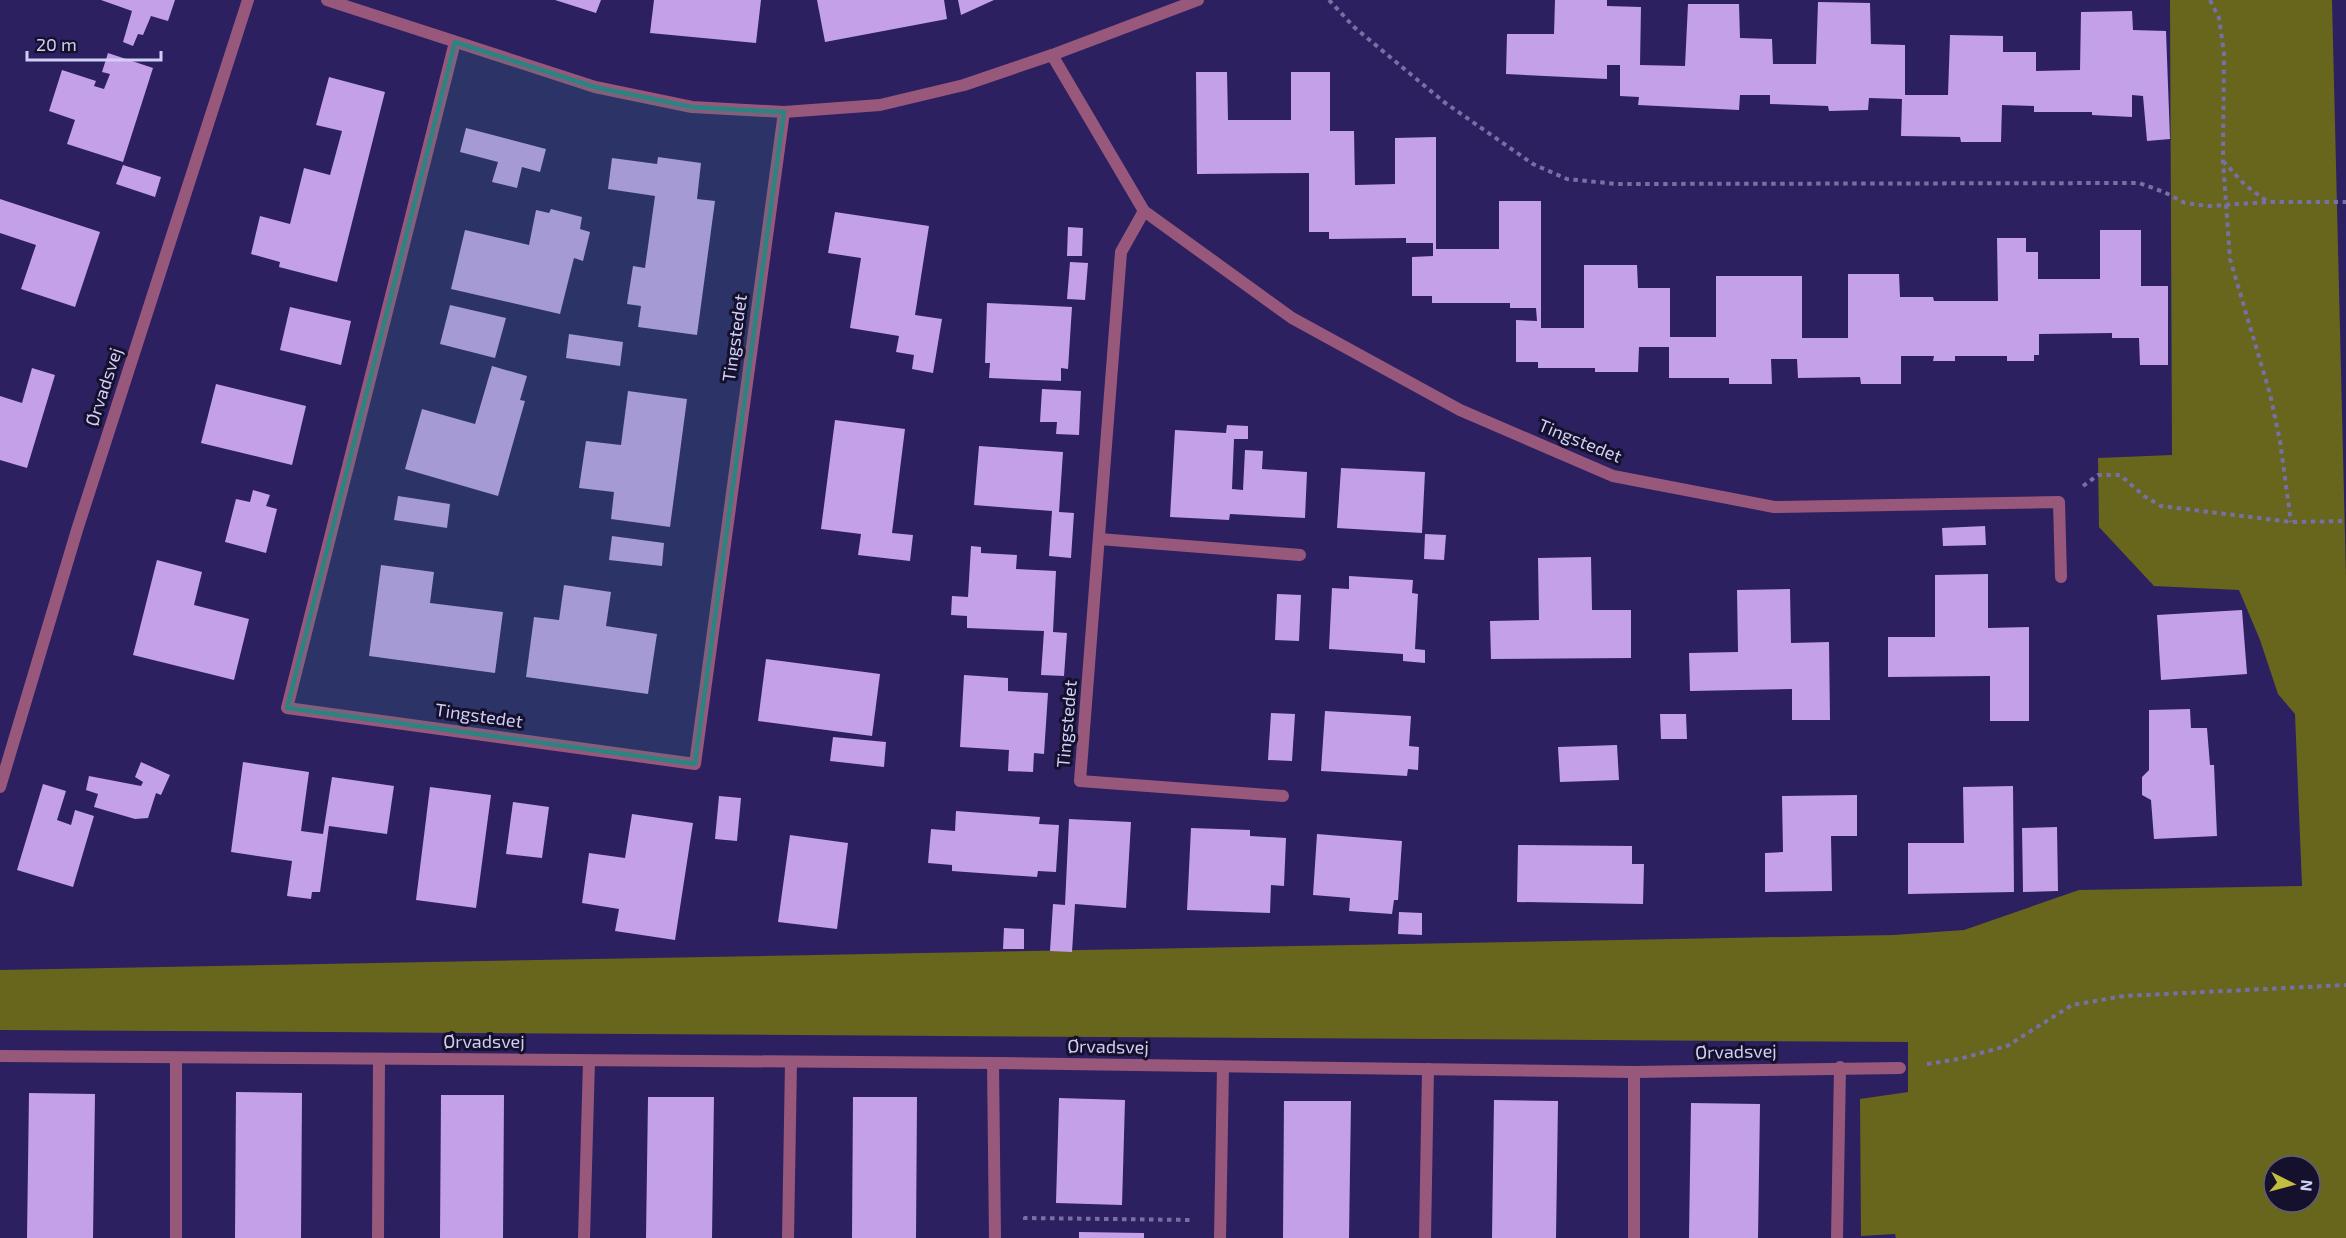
<svg xmlns="http://www.w3.org/2000/svg" width="2346" height="1238" viewBox="0 0 2346 1238" font-family="'Exo 2',sans-serif">
<style>
.forest{fill:#68651c;fill-rule:evenodd}
.building{fill:#c4a0e8}
.lines{fill:none;stroke-linecap:round;stroke-linejoin:round}
.path{stroke:#7770a4;stroke-width:4;stroke-dasharray:4.5 4.5;stroke-linecap:butt}
.street{stroke:#98587b;stroke-width:12}
.marked{fill:#2c8382;fill-opacity:0.2;stroke:#2c8382;stroke-width:4.5;stroke-linejoin:round}
.labels{text-anchor:middle;stroke-width:6;stroke-linejoin:round;paint-order:stroke}
.street-label{font-size:18px;fill:#d0cef5;stroke:#15112d}
</style>
<rect width="100%" height="100%" fill="#2c2060"/>
<path class="forest" d="M 2170,0 L 2332,0 L 2346,577 L 2346,1238 L 1896,1238 L 1895,1234 L 1861,1236 L 1860,1099 L 1908,1092 L 1908,1042 L 0,1030 L 0,970 L 1894,935 L 1964,930 L 2079,890 L 2302,886 L 2295,714 L 2278,694 L 2260,640 L 2239,590 L 2154,586 L 2099,527 L 2098,458 L 2172,455 ZM 2274,1166 L 2310,1166 L 2310,1202 L 2274,1202 Z"/>
<g class="building">
<path d="M 101,0 L 175,0 L 168,21 L 151,16 L 143,35 L 138,34 L 133,46 L 123,42 L 132,11 Z"/>
<path d="M 555,0 L 601,0 L 596,13 Z"/>
<path d="M 654,0 L 761,0 L 756,43 L 650,33 Z"/>
<path d="M 817,0 L 944,0 L 947,19 L 825,42 Z"/>
<path d="M 958,0 L 994,0 L 961,15 Z"/>
<path d="M 1555,0 L 1607,0 L 1607,6 L 1641,7 L 1640,65 L 1685,66 L 1688,4 L 1739,4 L 1740,38 L 1772,39 L 1773,64 L 1816,64 L 1818,2 L 1870,3 L 1871,44 L 1905,45 L 1905,95 L 1948,95 L 1950,35 L 2003,36 L 2003,52 L 2036,52 L 2036,71 L 2080,70 L 2081,12 L 2132,11 L 2133,30 L 2166,31 L 2170,139 L 2147,141 L 2143,96 L 2132,95 L 2132,117 L 2092,115 L 2092,112 L 2034,112 L 2034,106 L 2002,105 L 2001,142 L 1961,142 L 1960,137 L 1901,136 L 1902,99 L 1869,98 L 1868,110 L 1829,111 L 1828,106 L 1770,104 L 1770,95 L 1740,95 L 1739,110 L 1638,105 L 1639,97 L 1620,96 L 1620,65 L 1607,65 L 1607,79 L 1506,74 L 1507,34 L 1554,34 Z"/>
<path d="M 108,53 L 153,68 L 123,162 L 67,144 L 75,120 L 49,111 L 62,70 L 96,81 L 94,86 L 104,89 L 110,74 L 102,72 Z"/>
<path d="M 1196,72 L 1227,72 L 1228,120 L 1291,120 L 1291,72 L 1330,72 L 1330,131 L 1354,131 L 1355,185 L 1395,184 L 1395,138 L 1436,137 L 1436,249 L 1499,249 L 1499,201 L 1541,201 L 1541,328 L 1584,328 L 1584,265 L 1637,265 L 1638,288 L 1670,288 L 1670,337 L 1716,337 L 1716,276 L 1802,276 L 1802,338 L 1848,338 L 1848,274 L 1899,274 L 1900,297 L 1933,297 L 1934,301 L 1998,301 L 1997,238 L 2026,238 L 2026,252 L 2038,252 L 2038,279 L 2100,279 L 2100,230 L 2141,230 L 2141,286 L 2168,286 L 2168,365 L 2140,365 L 2139,338 L 2112,338 L 2112,333 L 2039,334 L 2039,355 L 2034,355 L 2034,361 L 2007,361 L 2007,356 L 1955,356 L 1955,361 L 1933,361 L 1934,356 L 1901,356 L 1901,384 L 1861,384 L 1860,377 L 1798,378 L 1797,359 L 1771,359 L 1772,384 L 1729,384 L 1729,378 L 1669,378 L 1669,347 L 1639,347 L 1638,372 L 1595,372 L 1595,368 L 1538,368 L 1538,362 L 1516,362 L 1516,320 L 1537,321 L 1536,308 L 1510,308 L 1510,303 L 1432,303 L 1432,296 L 1412,296 L 1412,257 L 1433,256 L 1433,243 L 1406,243 L 1406,238 L 1329,239 L 1329,232 L 1309,232 L 1309,173 L 1197,174 Z"/>
<path d="M 329,77 L 385,92 L 337,282 L 279,267 L 280,262 L 251,254 L 260,216 L 290,224 L 304,168 L 330,175 L 342,131 L 316,125 Z"/>
<path d="M 466,128 L 546,149 L 540,172 L 522,167 L 517,188 L 492,182 L 498,162 L 460,152 Z"/>
<path d="M 658,157 L 701,163 L 697,199 L 715,201 L 697,335 L 638,327 L 641,306 L 627,304 L 633,266 L 645,268 L 655,196 L 608,189 L 612,158 L 657,164 Z"/>
<path d="M 123,165 L 161,177 L 155,197 L 116,184 Z"/>
<path d="M 0,199 L 100,232 L 75,307 L 21,289 L 36,245 L 0,233 Z"/>
<path d="M 551,209 L 582,217 L 580,229 L 590,232 L 583,261 L 574,258 L 560,314 L 451,289 L 465,230 L 529,245 L 536,210 L 549,213 Z"/>
<path d="M 835,212 L 929,226 L 915,315 L 942,319 L 933,373 L 912,369 L 914,355 L 896,352 L 899,336 L 850,328 L 861,258 L 828,253 Z"/>
<path d="M 1068,227 L 1083,228 L 1082,256 L 1067,256 Z"/>
<path d="M 1070,262 L 1088,263 L 1085,300 L 1067,299 Z"/>
<path d="M 987,303 L 1072,307 L 1068,369 L 1061,368 L 1061,381 L 989,378 L 990,363 L 985,363 Z"/>
<path d="M 450,305 L 506,318 L 495,358 L 440,344 Z"/>
<path d="M 290,307 L 351,321 L 341,365 L 280,350 Z"/>
<path d="M 569,334 L 623,342 L 620,366 L 566,358 Z"/>
<path d="M 492,366 L 527,376 L 520,400 L 525,401 L 498,496 L 405,469 L 422,409 L 475,424 Z"/>
<path d="M 32,368 L 55,375 L 27,468 L 0,460 L 0,396 L 22,403 Z"/>
<path d="M 216,384 L 306,406 L 292,465 L 201,443 Z"/>
<path d="M 1042,389 L 1081,391 L 1079,435 L 1056,434 L 1057,422 L 1040,422 Z"/>
<path d="M 628,391 L 687,399 L 670,527 L 611,519 L 614,492 L 579,488 L 586,441 L 621,445 Z"/>
<path d="M 835,420 L 905,429 L 892,533 L 913,535 L 910,561 L 858,555 L 861,534 L 821,529 Z"/>
<path d="M 1227,425 L 1248,426 L 1248,439 L 1234,439 L 1232,489 L 1243,490 L 1245,450 L 1263,451 L 1262,469 L 1307,472 L 1305,518 L 1230,514 L 1229,520 L 1170,517 L 1175,430 L 1226,433 Z"/>
<path d="M 979,446 L 1063,452 L 1059,512 L 1074,513 L 1071,558 L 1049,556 L 1052,511 L 974,505 Z"/>
<path d="M 1341,468 L 1425,472 L 1422,533 L 1337,528 Z"/>
<path d="M 253,490 L 270,495 L 266,506 L 277,509 L 266,553 L 225,542 L 236,499 L 250,502 Z"/>
<path d="M 398,496 L 450,504 L 447,528 L 394,520 Z"/>
<path d="M 1985,526 L 1986,545 L 1943,546 L 1942,528 Z"/>
<path d="M 1425,534 L 1446,535 L 1444,560 L 1424,559 Z"/>
<path d="M 612,536 L 664,543 L 662,566 L 609,560 Z"/>
<path d="M 971,546 L 981,547 L 981,553 L 1017,555 L 1016,569 L 1056,571 L 1053,632 L 1067,633 L 1064,676 L 1041,675 L 1044,631 L 967,628 L 967,616 L 951,615 L 952,596 L 968,597 Z"/>
<path d="M 1591,557 L 1592,610 L 1631,610 L 1631,658 L 1491,659 L 1490,621 L 1539,620 L 1538,558 Z"/>
<path d="M 157,560 L 202,572 L 194,605 L 249,619 L 234,680 L 133,655 Z"/>
<path d="M 381,565 L 434,572 L 430,603 L 503,612 L 495,673 L 369,656 Z"/>
<path d="M 1988,574 L 1988,628 L 2029,627 L 2029,721 L 1990,721 L 1990,676 L 1888,677 L 1888,637 L 1935,637 L 1935,575 Z"/>
<path d="M 1349,576 L 1413,580 L 1412,593 L 1418,594 L 1415,649 L 1425,650 L 1425,663 L 1403,661 L 1403,654 L 1329,649 L 1332,588 L 1349,589 Z"/>
<path d="M 564,585 L 611,592 L 606,626 L 657,634 L 648,694 L 526,677 L 534,617 L 559,620 Z"/>
<path d="M 1790,589 L 1791,643 L 1829,642 L 1830,720 L 1792,720 L 1792,689 L 1690,691 L 1689,653 L 1738,652 L 1737,590 Z"/>
<path d="M 1277,594 L 1301,595 L 1299,641 L 1275,640 Z"/>
<path d="M 2242,610 L 2247,674 L 2161,680 L 2157,615 Z"/>
<path d="M 766,659 L 880,674 L 872,736 L 758,721 Z"/>
<path d="M 964,675 L 1008,678 L 1008,691 L 1048,693 L 1044,754 L 1034,753 L 1033,772 L 1008,771 L 1009,750 L 960,747 Z"/>
<path d="M 2190,709 L 2191,728 L 2207,728 L 2210,765 L 2214,765 L 2217,836 L 2154,839 L 2151,800 L 2142,795 L 2142,777 L 2149,770 L 2149,710 Z"/>
<path d="M 1325,711 L 1411,716 L 1409,746 L 1419,747 L 1418,770 L 1408,769 L 1407,776 L 1321,771 Z"/>
<path d="M 1271,713 L 1295,714 L 1292,761 L 1268,760 Z"/>
<path d="M 1660,714 L 1686,714 L 1687,739 L 1661,739 Z"/>
<path d="M 833,737 L 886,742 L 884,767 L 830,761 Z"/>
<path d="M 1617,745 L 1619,780 L 1560,782 L 1558,747 Z"/>
<path d="M 141,762 L 170,775 L 161,795 L 156,793 L 148,818 L 135,819 L 94,807 L 98,794 L 86,790 L 89,776 L 141,786 L 143,782 L 135,777 Z"/>
<path d="M 243,762 L 309,772 L 301,831 L 323,834 L 332,777 L 394,786 L 387,834 L 329,826 L 320,892 L 312,892 L 311,899 L 287,896 L 292,861 L 231,852 Z"/>
<path d="M 43,784 L 66,791 L 57,820 L 71,825 L 75,810 L 94,816 L 73,887 L 17,870 Z"/>
<path d="M 2013,786 L 2014,892 L 1908,894 L 1908,843 L 1964,843 L 1963,787 Z"/>
<path d="M 430,787 L 491,795 L 476,908 L 416,900 Z"/>
<path d="M 1857,795 L 1857,836 L 1831,836 L 1832,891 L 1765,892 L 1765,853 L 1783,852 L 1782,796 Z"/>
<path d="M 719,796 L 741,798 L 737,841 L 715,839 Z"/>
<path d="M 513,802 L 549,807 L 542,858 L 506,854 Z"/>
<path d="M 956,811 L 1040,817 L 1039,824 L 1059,825 L 1056,872 L 1038,871 L 1037,877 L 952,871 L 952,865 L 928,863 L 931,829 L 955,831 Z"/>
<path d="M 632,814 L 693,823 L 675,940 L 615,931 L 619,909 L 582,903 L 589,853 L 625,858 Z"/>
<path d="M 1069,819 L 1131,822 L 1126,908 L 1075,904 L 1072,952 L 1050,951 L 1053,904 L 1065,905 Z"/>
<path d="M 2057,827 L 2058,891 L 2023,892 L 2022,828 Z"/>
<path d="M 1191,828 L 1250,830 L 1250,836 L 1286,838 L 1284,886 L 1271,885 L 1270,913 L 1187,910 Z"/>
<path d="M 1317,834 L 1402,841 L 1398,900 L 1394,900 L 1392,914 L 1349,911 L 1350,898 L 1313,895 Z"/>
<path d="M 790,835 L 848,843 L 837,929 L 778,922 Z"/>
<path d="M 1518,845 L 1632,846 L 1632,864 L 1644,864 L 1643,904 L 1517,902 Z"/>
<path d="M 1399,912 L 1422,913 L 1422,935 L 1398,934 Z"/>
<path d="M 1004,928 L 1024,929 L 1024,949 L 1003,949 Z"/>
<path d="M 236,1092 L 302,1093 L 301,1238 L 235,1238 Z"/>
<path d="M 29,1093 L 95,1094 L 93,1238 L 27,1238 Z"/>
<path d="M 441,1095 L 504,1095 L 503,1238 L 440,1238 Z"/>
<path d="M 648,1097 L 714,1097 L 712,1238 L 646,1238 Z"/>
<path d="M 853,1097 L 917,1097 L 916,1238 L 852,1238 Z"/>
<path d="M 1059,1098 L 1125,1100 L 1122,1205 L 1056,1203 Z"/>
<path d="M 1494,1100 L 1558,1101 L 1556,1238 L 1492,1238 Z"/>
<path d="M 1284,1101 L 1351,1101 L 1349,1238 L 1283,1238 Z"/>
<path d="M 1691,1103 L 1760,1104 L 1758,1238 L 1689,1238 Z"/>
<path d="M 1079,1232 L 1144,1233 L 1144,1238 L 1079,1238 Z"/>
</g>
<g class="lines">
<g class="path">
<path d="M 1329,0 L 1354,27 L 1444,102 L 1533,164 L 1567,179 L 1617,184 L 2139,183 L 2164,192 L 2185,203 L 2208,206 L 2269,202 L 2346,202"/>
<path d="M 2210,0 L 2219,18 L 2224,53 L 2223,161 L 2230,259 L 2270,394 L 2280,441 L 2291,522"/>
<path d="M 2223,161 L 2245,185 L 2268,202"/>
<path d="M 2083,486 L 2098,475 L 2120,475 L 2144,496 L 2161,506 L 2291,522 L 2346,521"/>
<path d="M 1927,1064 L 1959,1059 L 2007,1046 L 2072,1005 L 2124,996 L 2346,985"/>
<path d="M 1025,1220 L 1025,1218 L 1193,1220"/>
</g>
<g class="street">
<path d="M 327,0 L 595,87 L 692,107 L 784,112 L 880,105 L 964,85 L 1052,55 L 1198,0"/>
<path d="M 455,42 L 287,708 L 695,764 L 784,112"/>
<path d="M 1052,55 L 1144,211 L 1292,318 L 1460,410 L 1613,476 L 1774,507 L 2059,502 L 2061,577"/>
<path d="M 1144,211 L 1121,252 L 1080,781 L 1283,796"/>
<path d="M 1099,539 L 1300,555"/>
<path d="M 0,787 L 77,530 L 248,0"/>
<path d="M 0,1056 L 993,1063 L 1634,1072 L 1900,1068"/>
<path d="M 176,1059 L 176,1238"/>
<path d="M 993,1063 L 995,1238"/>
<path d="M 378,1238 L 379,1060"/>
<path d="M 584,1238 L 589,1061"/>
<path d="M 788,1238 L 791,1062"/>
<path d="M 1220,1238 L 1223,1067"/>
<path d="M 1425,1238 L 1428,1069"/>
<path d="M 1634,1238 L 1634,1072"/>
<path d="M 1837,1238 L 1840,1067"/>
</g>
</g>
<path class="marked" d="M 455,42 L 595,87 L 692,107 L 784,112 L 695,764 L 287,708 Z"/>
<g class="labels">
<g class="street-label">
<text transform="translate(735 338) rotate(-82)" y="6">Tingstedet</text>
<text transform="translate(104 387) rotate(-72)" y="6">Ørvadsvej</text>
<text transform="translate(1580 441) rotate(22)" y="6">Tingstedet</text>
<text transform="translate(479 716) rotate(8)" y="6">Tingstedet</text>
<text transform="translate(1067 724) rotate(-85)" y="6">Tingstedet</text>
<text x="484" y="1048">Ørvadsvej</text>
<text transform="translate(1108 1047) rotate(1)" y="6">Ørvadsvej</text>
<text transform="translate(1736 1052) rotate(-1)" y="6">Ørvadsvej</text>
</g>
</g>
<g transform="translate(2292 1184) rotate(96)"><circle r="28" fill="#15112d" stroke="#605d7d" stroke-width="1.5"/>
<path d="M0-4.5L10 22L0 15L-10 22Z" fill="#c2bd3f"/>
<text y="-9" font-size="16" font-weight="bold" text-anchor="middle" fill="#d0cef5">N</text>
</g>
<path d="M27 51v9h134v-9" fill="none" stroke="#d0cef5" stroke-width="3"/>
<text x="36" y="51" font-size="18" fill="#d0cef5" stroke="#15112d" stroke-width="4.5" paint-order="stroke">20 m</text>
</svg>
